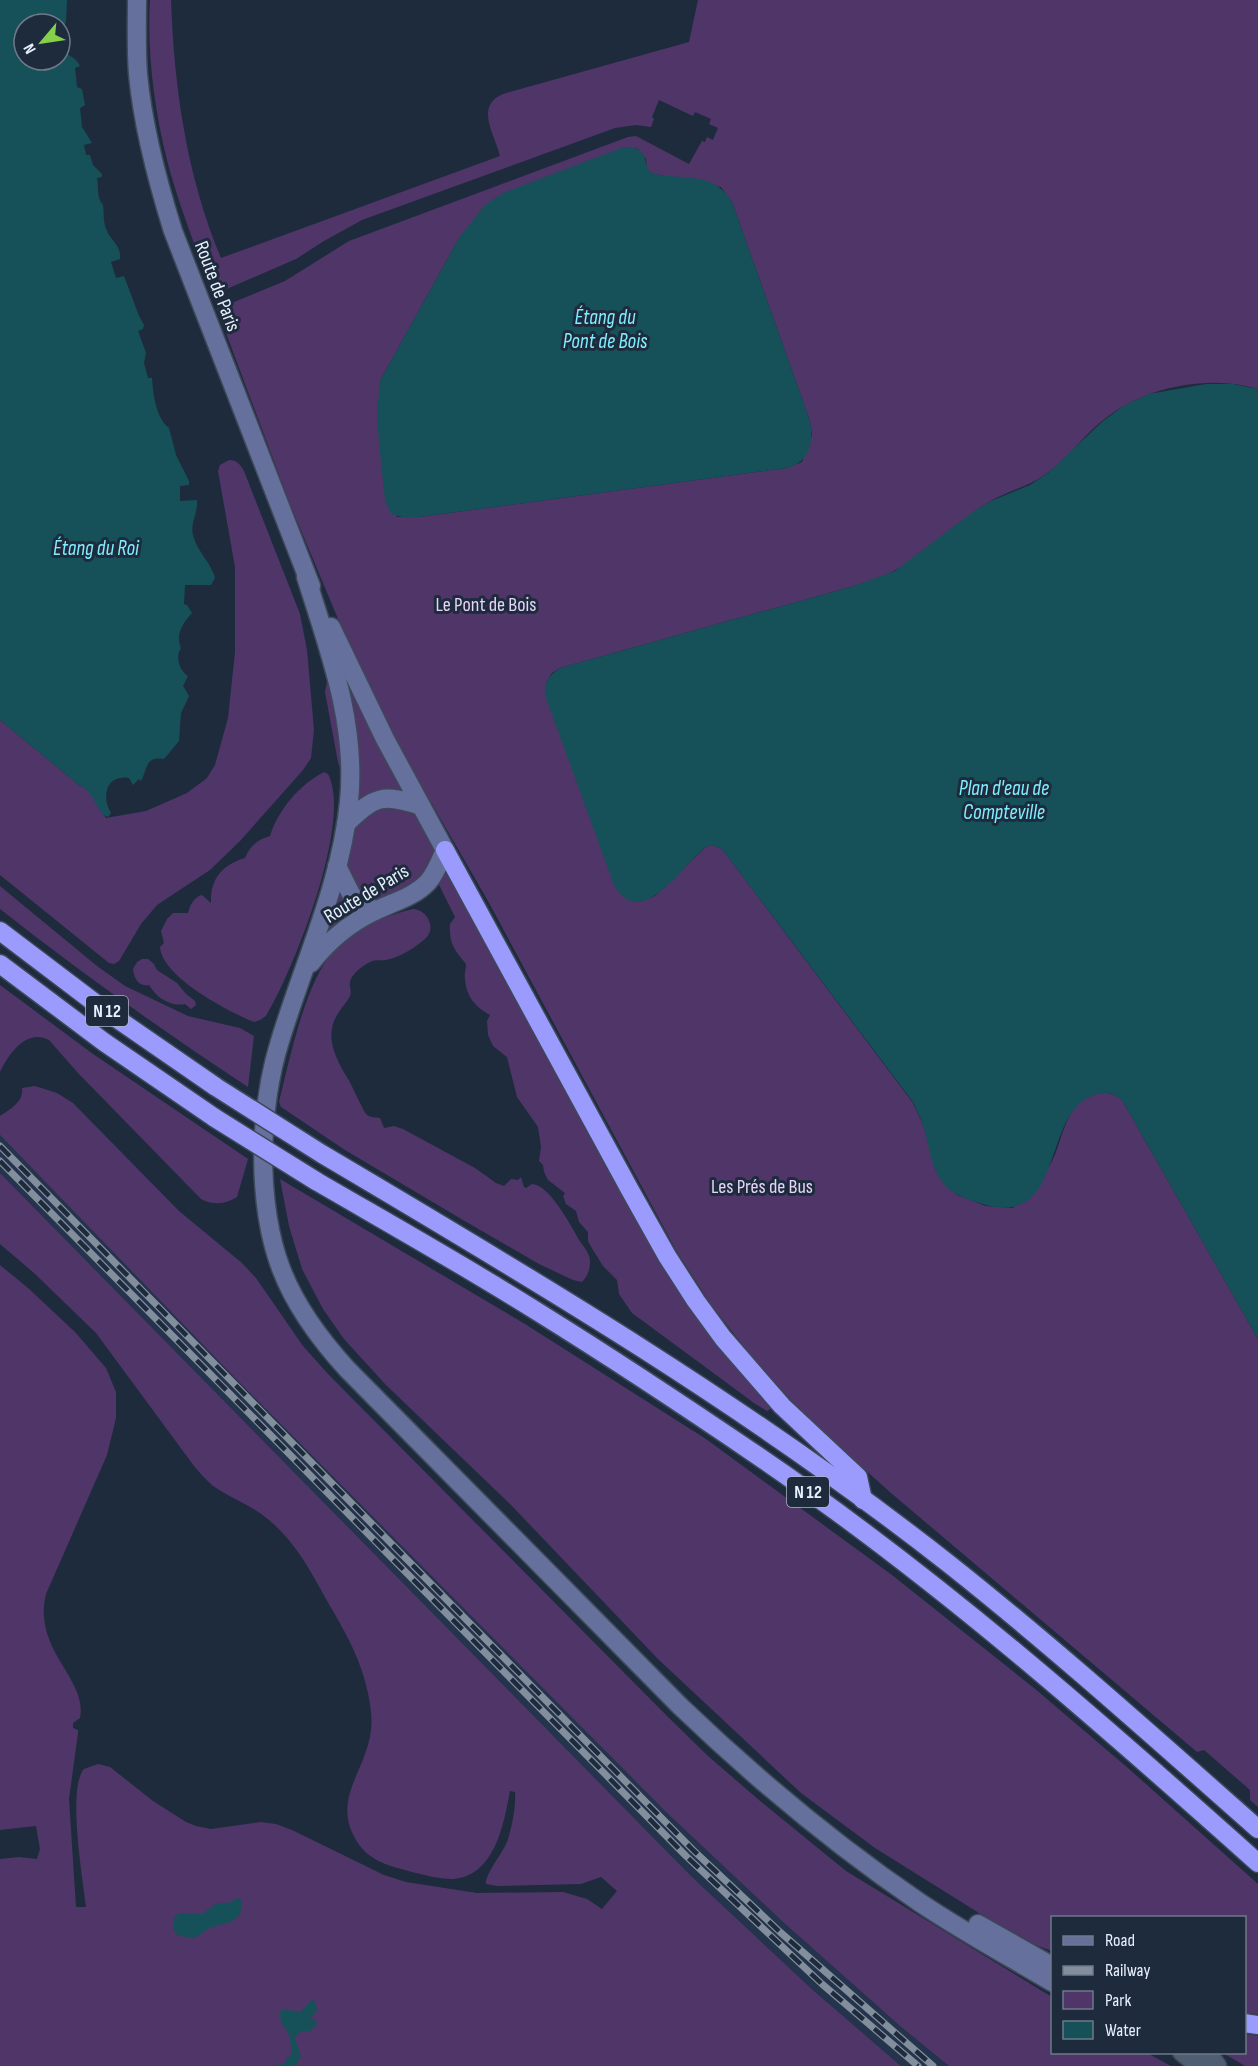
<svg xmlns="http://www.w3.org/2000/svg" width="1258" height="2066" viewBox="0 0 1258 2066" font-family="'Sofia Sans Condensed',sans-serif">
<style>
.built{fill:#23344c}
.green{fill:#503568;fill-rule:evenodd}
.water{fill:#165159}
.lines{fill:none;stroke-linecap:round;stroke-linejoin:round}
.street-casing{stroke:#3d4858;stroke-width:21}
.secondary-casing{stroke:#3d4858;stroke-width:21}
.highway-casing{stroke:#3d4858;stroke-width:21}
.street{stroke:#4f5e73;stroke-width:18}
.secondary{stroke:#66709c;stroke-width:18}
.highway{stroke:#9b9bfd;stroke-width:18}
.rail-casing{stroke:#838e9d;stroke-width:7}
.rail{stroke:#1e2b3d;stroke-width:4.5;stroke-dasharray:14;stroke-linecap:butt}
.highway-bridge-casing{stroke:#3d4858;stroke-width:21;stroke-linecap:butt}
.highway-bridge{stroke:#9b9bfd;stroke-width:18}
.labels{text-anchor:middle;stroke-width:6;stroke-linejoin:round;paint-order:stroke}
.shield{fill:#1e2b3d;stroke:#abb5c3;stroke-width:1.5}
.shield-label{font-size:18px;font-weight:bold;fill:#e7f0fd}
.street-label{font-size:20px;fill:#e7f0fd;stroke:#1e2b3d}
.park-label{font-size:20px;fill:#e6d4f8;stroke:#1e2b3d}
.water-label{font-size:21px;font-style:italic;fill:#7feefe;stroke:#1e2b3d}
</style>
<rect width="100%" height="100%" fill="#1e2b3d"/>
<path class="built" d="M 0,1135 L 237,1380 L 666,1812 L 783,1922 L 900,2026 L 949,2066 L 901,2066 L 814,1991 L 691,1876 L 0,1173 Z"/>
<g class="green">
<path d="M 150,0 L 171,0 C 174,88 187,177 221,258 L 500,156 C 495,135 474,106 503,94 L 689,42 L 698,0 L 1258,0 L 1258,389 C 1207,374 1144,387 1102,421 C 1082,437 1067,460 1046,474 C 1028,487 1007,491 989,502 C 956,522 925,555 892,572 C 880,578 867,582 854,586 L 560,668 L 552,673 L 546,683 L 639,902 L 655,896 L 706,847 L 712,845 L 722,849 L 913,1103 L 924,1127 L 936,1171 L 957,1195 L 986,1206 L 1013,1208 C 1025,1194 1041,1181 1050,1165 C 1064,1141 1063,1103 1096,1094 C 1106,1091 1114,1094 1122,1100 L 1258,1339 L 1258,1807 L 1250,1800 L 1250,1790 L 1204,1750 L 1197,1752 L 891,1493 L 807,1418 L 753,1358 L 712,1306 L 677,1252 L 488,901 L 391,733 L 341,626 L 290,504 L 217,309 L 285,281 L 349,241 L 628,137 L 636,136 L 689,164 L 702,141 L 705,142 L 707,137 L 713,140 L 718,128 L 709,124 L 711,119 L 695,112 L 693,116 L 659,100 L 652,117 L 654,119 L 651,127 L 636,125 L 615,128 L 362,220 L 324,241 L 296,259 L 213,295 C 198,252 178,204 167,160 C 154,107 147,54 150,0 ZM 624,147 L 638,149 L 646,159 L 647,167 L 650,173 L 721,187 L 732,202 L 810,421 L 812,435 L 802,462 L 787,468 L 419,517 L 397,517 L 380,381 L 459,238 Z"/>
<path d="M 229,460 C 237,460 240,464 244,471 L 300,614 L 307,650 L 314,730 L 311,758 L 303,770 L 241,840 L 210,870 L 157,905 L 141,924 L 119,961 L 114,964 L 109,963 L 0,875 L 0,720 L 79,785 L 90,791 L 106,818 L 146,811 L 187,793 L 207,778 L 215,765 L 228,718 L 235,652 L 235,567 L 218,471 L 220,465 Z"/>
<path d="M 328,677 L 339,731 L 341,771 L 338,762 L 325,692 Z"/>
<path d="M 349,677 L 406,791 C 387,788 373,790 358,802 L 345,684 Z"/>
<path d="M 324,772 L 328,774 C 353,821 293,972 266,1016 L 260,1020 L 254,1022 C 229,1012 162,977 160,947 L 164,943 L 161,931 L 167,919 L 173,913 L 188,913 C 190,905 194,897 202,895 L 211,903 C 210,879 222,865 245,858 C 250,846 257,840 270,836 C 278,810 300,784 324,772 Z"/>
<path d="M 384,807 C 411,809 418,809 429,836 C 431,840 433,845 434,849 C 439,870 409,887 394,894 C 388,897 380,903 372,900 C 368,898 362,892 358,889 C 339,874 348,827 366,814 C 371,810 378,809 384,807 Z"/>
<path d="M 447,866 L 642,1227 L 772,1408 L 767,1411 L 754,1403 L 632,1313 L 619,1294 L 617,1280 L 603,1266 L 593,1250 L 588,1241 L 588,1232 L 579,1222 L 576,1211 L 566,1204 L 563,1196 L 565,1193 L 548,1180 L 544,1172 L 543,1165 L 539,1161 L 541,1147 L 538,1127 L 517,1097 L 507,1057 L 493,1046 L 488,1035 L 487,1021 L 490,1015 C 475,1007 466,996 465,979 C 464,974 466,969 466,964 C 454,949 449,944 450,924 L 455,917 L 438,883 Z"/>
<path d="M 337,885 L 349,903 L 359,912 L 323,939 Z"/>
<path d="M 0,886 L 97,966 L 125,986 L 188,1016 L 240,1028 L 254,1036 L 248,1087 C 163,1031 80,972 0,909 Z"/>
<path d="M 413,909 C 426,909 437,927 426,938 C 416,947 399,958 386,960 C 380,961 374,959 368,963 C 362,966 351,975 350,982 C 349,987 352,991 350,996 C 347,1002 341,1008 337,1015 C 324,1037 336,1059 348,1079 C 352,1085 364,1113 367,1115 C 371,1118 376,1117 380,1118 L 384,1128 L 394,1126 L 403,1129 L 475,1168 L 496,1183 L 504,1186 L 511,1179 L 518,1180 L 521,1177 L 524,1187 L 526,1188 L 532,1184 C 550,1185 571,1226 579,1240 C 583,1246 590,1253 590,1261 C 590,1269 588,1276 582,1282 L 573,1280 L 539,1264 L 463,1220 L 345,1150 L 281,1107 L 279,1102 C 290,1058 305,981 336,948 C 356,927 385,916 413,909 Z"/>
<path d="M 142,959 L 148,959 L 154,964 L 157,970 L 177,983 L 186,994 L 195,1001 L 196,1005 L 191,1009 L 185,1004 C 170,1007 157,998 149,985 C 139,987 134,979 133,969 L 137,962 Z"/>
<path d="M 0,985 L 93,1054 L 248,1159 L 237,1197 C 225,1204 214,1206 201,1199 L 78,1073 L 49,1040 C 26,1028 8,1055 0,1072 Z"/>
<path d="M 35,1086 L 57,1093 L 73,1103 L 179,1211 L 242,1263 L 256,1278 L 303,1346 L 329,1375 L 667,1716 L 708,1756 L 759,1800 L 846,1871 L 1052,1997 L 1052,2052 L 1147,2053 L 1171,2066 L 949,2066 L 900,2026 L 783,1922 L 666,1812 L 237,1380 L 0,1135 L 0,1116 C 10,1109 24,1102 22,1088 Z"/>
<path d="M 0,1173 L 691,1876 L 814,1991 L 901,2066 L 0,2066 L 0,1859 L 19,1857 L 37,1859 L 40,1849 L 36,1826 L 0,1830 L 0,1265 L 28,1288 L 75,1332 L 106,1368 L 116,1392 L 116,1418 L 107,1455 L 46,1594 C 32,1650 88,1679 80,1718 L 73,1723 L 73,1728 L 78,1730 L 78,1733 L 69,1799 L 76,1907 L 86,1907 C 83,1880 67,1788 84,1769 L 98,1764 L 110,1767 L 153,1801 L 186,1822 L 196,1826 L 211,1829 L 261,1822 L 276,1824 L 292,1830 L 384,1875 L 406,1882 L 477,1893 L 563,1892 L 587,1899 L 602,1909 L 617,1891 L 601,1877 L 581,1884 L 497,1886 L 486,1884 C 485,1874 502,1854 507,1842 C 512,1827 516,1808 515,1792 L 510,1791 C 504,1823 495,1877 452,1879 C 438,1879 425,1875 412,1872 C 393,1867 372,1862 360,1846 C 328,1801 366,1774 371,1730 C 373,1715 369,1696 365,1681 C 357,1651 341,1625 326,1599 C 309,1568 293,1538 264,1516 C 248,1504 229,1497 213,1486 C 206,1480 200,1473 194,1466 L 96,1333 L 34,1273 L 0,1244 Z"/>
<path d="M 280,1179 L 525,1324 L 706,1439 L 892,1575 L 1034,1688 L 1128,1768 L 1258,1884 L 1258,2014 L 1245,2013 L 1244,1918 L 1052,1918 L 1052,1951 L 1036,1945 L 979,1913 L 875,1848 L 801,1793 L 658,1659 L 511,1505 L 385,1384 L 344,1339 L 323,1309 L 302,1269 L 289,1226 Z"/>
<path d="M 1245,2034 L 1258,2036 L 1258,2066 L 1245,2066 L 1223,2053 L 1244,2052 Z"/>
</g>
<g class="water">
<path d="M 0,0 L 67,0 L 66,21 L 60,41 L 60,24 L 24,24 L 24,60 L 60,60 L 60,43 C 66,58 75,55 80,66 L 75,68 L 77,87 L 82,89 L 85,105 L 80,108 L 82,127 L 92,143 L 84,145 L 86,155 L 90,155 L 93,165 L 102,174 L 102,177 L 97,178 C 99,187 96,197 103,205 C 104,213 103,220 106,229 C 110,240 122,246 120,259 L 111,262 L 116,278 L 124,276 L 139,316 L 144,325 L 143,329 L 138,331 L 146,353 L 144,363 L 148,378 L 152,378 C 153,394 156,418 169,428 L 176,455 L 189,481 L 189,485 L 180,486 L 180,501 L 197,500 C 198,513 190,524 193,535 C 197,552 211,562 215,578 L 211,585 L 185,585 L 184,604 L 187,605 L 192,613 C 183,623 175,634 181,648 C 175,657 179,670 188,676 L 183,686 L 189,696 L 181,713 L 179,741 L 164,759 C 145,756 148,768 141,781 L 139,779 L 133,785 L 129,778 C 106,774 101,797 111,813 L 108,817 C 95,812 97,794 79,785 L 0,720 Z"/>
<path d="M 624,147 C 652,149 640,158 651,173 C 681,181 714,170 732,202 L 810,421 C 814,443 810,461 787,468 L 419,517 L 406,518 L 391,514 L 385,500 L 379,443 L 377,412 L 380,381 L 459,238 L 485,205 L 503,193 Z"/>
<path d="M 1206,384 L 1233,384 L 1258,389 L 1258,1339 L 1122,1100 C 1114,1094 1107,1091 1097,1094 C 1039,1109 1068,1230 983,1204 C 969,1200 952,1195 943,1183 C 931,1167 929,1147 924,1128 C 921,1119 917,1111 913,1102 L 722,849 L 712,845 L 706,847 C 682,866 640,933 614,885 L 546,698 C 543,684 548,676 560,668 L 854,586 L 895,571 L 974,511 L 991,501 L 1030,485 L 1048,473 L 1103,421 L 1125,405 L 1149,394 Z"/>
<path d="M 238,1898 L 241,1900 C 245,1924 225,1922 210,1928 C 205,1930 200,1936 194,1938 L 179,1936 L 174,1931 L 174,1918 L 179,1913 L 202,1914 L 216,1904 L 231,1902 Z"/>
<path d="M 313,1999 L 316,2004 L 317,2012 L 312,2016 L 312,2019 L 316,2020 L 317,2024 L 309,2032 L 303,2031 L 297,2034 L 295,2038 L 301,2056 L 296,2065 L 274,2066 L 285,2063 L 287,2057 L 291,2056 C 291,2050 291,2041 289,2035 C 285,2026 279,2024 280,2012 L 285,2009 L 300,2012 Z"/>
</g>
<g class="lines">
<g class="street-casing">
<g id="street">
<path d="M 1182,2052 L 1200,2066"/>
<path d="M 1207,2052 L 1217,2066"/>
</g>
</g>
<g class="secondary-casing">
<g id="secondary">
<path d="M 137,0 C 137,25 136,49 138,74 C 143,128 157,180 173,231 L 311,586"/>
<path d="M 306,577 C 329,650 357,724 349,802 C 341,884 304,962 280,1041 C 269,1076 264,1115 263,1152 C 263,1245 284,1300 347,1369 L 680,1706 C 754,1777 834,1844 919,1902 C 962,1931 1008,1956 1052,1982"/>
<path d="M 346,824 C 374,796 383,793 421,806"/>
<path d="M 337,866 L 352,896 L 375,911"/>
<path d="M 311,963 C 329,940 348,924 375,911 C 393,902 414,897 428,882 C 436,873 440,861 445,850 L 385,739 L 331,627"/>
<path d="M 978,1924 L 1052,1966"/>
</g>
</g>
<g class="highway-casing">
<g id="highway">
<path d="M 445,850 L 630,1190 L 667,1256 L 696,1301 L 723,1338 L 782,1406 L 858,1477 L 863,1500"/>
<path d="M 0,931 L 103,1009 L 216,1087"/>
<path d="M 0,964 L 104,1042 L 215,1118"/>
<path d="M 322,1154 C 537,1281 752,1409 949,1564 C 1055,1648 1156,1739 1258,1829"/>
<path d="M 316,1181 C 390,1224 465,1266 538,1312 C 612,1358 686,1407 758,1456 C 936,1577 1098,1720 1258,1863"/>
<path d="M 1244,2023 L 1258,2025"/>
</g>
</g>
<use href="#street" class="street"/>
<use href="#secondary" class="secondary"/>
<use href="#highway" class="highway"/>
<g class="rail-casing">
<g id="rail">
<path d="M 0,1146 L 693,1850 L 780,1932 L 933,2066"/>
<path d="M 0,1161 L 686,1856 L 822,1984 L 918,2066"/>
</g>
</g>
<use href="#rail" class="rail"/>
<g class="highway-bridge-casing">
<g id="highway-bridge">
<path d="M 216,1087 L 322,1154"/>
<path d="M 215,1118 L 316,1181"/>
</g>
</g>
<use href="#highway-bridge" class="highway-bridge"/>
</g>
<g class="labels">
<g class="shield">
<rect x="86" y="996" width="42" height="30" rx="4.5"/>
<rect x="787" y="1477" width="42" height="30" rx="4.5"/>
</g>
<g class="shield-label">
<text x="107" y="1017">N 12</text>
<text x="808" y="1498">N 12</text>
</g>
<g class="street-label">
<text transform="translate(218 286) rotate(69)" y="7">Route de Paris</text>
<text transform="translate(366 893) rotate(-31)" y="7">Route de Paris</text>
</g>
<g class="park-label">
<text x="486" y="611">Le Pont de Bois</text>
<text x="762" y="1193">Les Prés de Bus</text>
</g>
<g class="water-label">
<text x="605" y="324">Étang du<tspan x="605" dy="24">Pont de Bois</tspan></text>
<text x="96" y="555">Étang du Roi</text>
<text x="1004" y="795">Plan d'eau de<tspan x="1004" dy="24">Compteville</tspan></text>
</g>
</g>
<rect x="1051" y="1916" width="195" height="138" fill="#1e2b3d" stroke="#6e7a8a" stroke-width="1.5"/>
<rect x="1063" y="1936" width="30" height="9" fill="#66709c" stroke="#6e7a8a" stroke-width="1.5"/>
<text x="1105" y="1946" font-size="18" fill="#e7f0fd">Road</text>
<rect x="1063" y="1966" width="30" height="9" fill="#838e9d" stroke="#6e7a8a" stroke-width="1.5"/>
<text x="1105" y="1976" font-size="18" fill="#e7f0fd">Railway</text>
<rect x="1063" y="1991" width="30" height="18" fill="#503568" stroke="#6e7a8a" stroke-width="1.5"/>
<text x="1105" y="2006" font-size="18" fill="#e7f0fd">Park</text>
<rect x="1063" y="2021" width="30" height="18" fill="#165159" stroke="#6e7a8a" stroke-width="1.5"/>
<text x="1105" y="2036" font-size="18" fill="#e7f0fd">Water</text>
<g transform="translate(42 42) rotate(241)"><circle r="28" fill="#1e2b3d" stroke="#6e7a8a" stroke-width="1.5"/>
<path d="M0-4.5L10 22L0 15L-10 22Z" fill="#86cf4b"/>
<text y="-9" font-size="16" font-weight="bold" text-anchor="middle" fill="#e7f0fd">N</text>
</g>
</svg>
